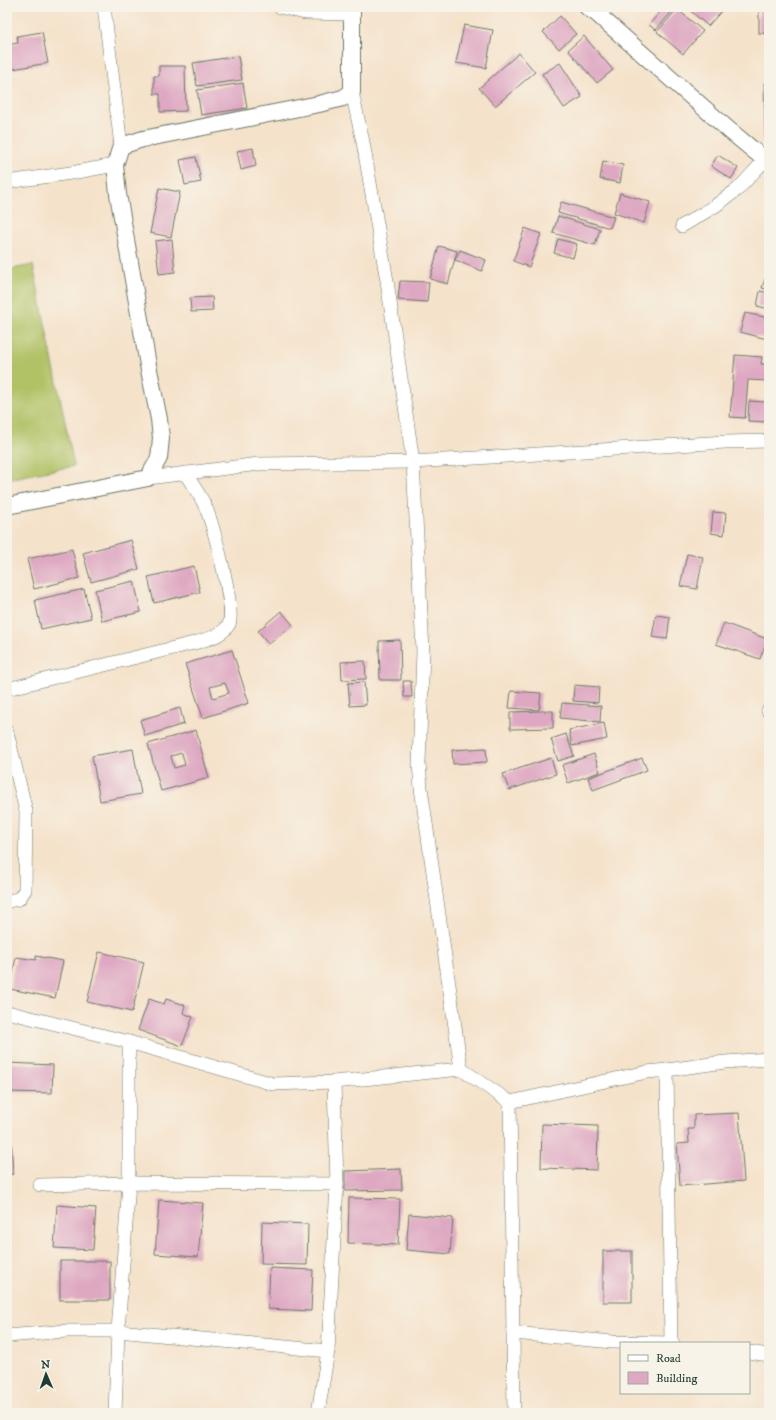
<svg xmlns="http://www.w3.org/2000/svg" width="776" height="1420" viewBox="0 0 776 1420" font-family="'IM FELL DW Pica',serif">
<style>
.pitch{fill:#b1c266;stroke:#68804d}
.building{fill:#dea8c2;fill-rule:evenodd}
.lines{fill:none;stroke-linecap:round;stroke-linejoin:round}
.minor-casing{stroke:#6a7768;stroke-width:14}
.tertiary-casing{stroke:#6a7768;stroke-width:18}
.minor{stroke:#fff;stroke-width:13}
.tertiary{stroke:#fff;stroke-width:16}
</style>
<rect width="100%" height="100%" fill="#f7f3e8"/>
<filter id="ink" filterUnits="userSpaceOnUse"><feTurbulence type="fractalNoise" baseFrequency=".025" numOctaves="2"/><feDisplacementMap in="SourceGraphic" scale="8" xChannelSelector="R" yChannelSelector="G"/><feConvolveMatrix kernelMatrix="1 2 1 2 8 2 1 2 1" color-interpolation-filters="sRGB"/></filter>
<filter id="wash" filterUnits="userSpaceOnUse"><feTurbulence type="fractalNoise" baseFrequency=".012" numOctaves="4" result="noise"/><feDisplacementMap in="SourceGraphic" scale="16" xChannelSelector="R" yChannelSelector="G"/><feGaussianBlur stdDeviation="0.9" result="paint"/><feColorMatrix in="noise" values="0 0 0 0 0 0 0 0 0 0 0 0 0 0 0 0 0 1.4 0 .05"/><feComposite in="paint" operator="in"/></filter>
<g filter="url(#wash)">
<rect width="100%" height="100%" fill="#f5e2ca"/>
<path class="pitch" d="M 33,265 L 74,466 L 7,479 L 7,270 Z"/>
<g id="blocks">
<g class="building">
<path d="M 664,7 L 676,7 L 656,30 L 649,25 Z"/>
<path d="M 686,7 L 725,7 L 708,26 Z"/>
<rect x="759" y="7" width="10" height="26"/>
<path d="M 677,9 L 703,31 L 683,54 L 657,32 Z"/>
<path d="M 560,16 L 576,34 L 559,49 L 543,32 Z"/>
<path d="M 464,25 L 493,30 L 486,68 L 456,63 Z"/>
<path d="M 42,32 L 48,63 L 7,70 L 7,45 L 18,43 L 17,36 Z"/>
<path d="M 584,36 L 613,70 L 597,83 L 568,50 Z"/>
<path d="M 519,53 L 535,72 L 495,106 L 479,88 Z"/>
<path d="M 238,56 L 242,80 L 197,86 L 193,63 Z"/>
<path d="M 560,63 L 582,97 L 564,108 L 542,74 Z"/>
<path d="M 159,66 L 185,66 L 186,111 L 160,112 L 160,94 L 154,94 L 154,76 L 159,76 Z"/>
<path d="M 243,83 L 247,108 L 201,115 L 197,90 Z"/>
<path d="M 764,83 L 769,83 L 769,139 L 765,139 Z"/>
<path d="M 253,148 L 256,166 L 241,170 L 237,151 Z"/>
<path d="M 718,155 L 738,168 L 731,179 L 711,166 Z"/>
<path d="M 196,157 L 201,182 L 185,185 L 180,160 Z"/>
<path d="M 603,161 L 623,165 L 620,183 L 600,179 Z"/>
<path d="M 159,188 L 180,192 L 171,237 L 150,233 Z"/>
<path d="M 620,193 L 650,202 L 644,223 L 614,213 Z"/>
<path d="M 561,202 L 614,217 L 610,228 L 558,213 Z"/>
<path d="M 558,216 L 600,229 L 595,245 L 553,233 Z"/>
<path d="M 525,228 L 541,234 L 529,267 L 513,261 Z"/>
<path d="M 172,239 L 175,272 L 159,274 L 155,241 Z"/>
<path d="M 558,239 L 577,244 L 573,258 L 554,253 Z"/>
<path d="M 439,246 L 457,251 L 448,284 L 430,279 Z"/>
<path d="M 460,250 L 486,260 L 482,271 L 455,260 Z"/>
<path d="M 769,266 L 769,290 L 762,288 Z"/>
<path d="M 400,281 L 429,282 L 427,302 L 398,300 Z"/>
<path d="M 760,291 L 769,293 L 769,309 L 757,306 Z"/>
<path d="M 212,297 L 213,311 L 191,312 L 190,298 Z"/>
<path d="M 745,313 L 769,318 L 769,332 L 767,339 L 740,332 Z"/>
<path d="M 735,355 L 762,357 L 761,364 L 769,364 L 769,381 L 748,380 L 745,418 L 730,417 Z"/>
<path d="M 768,387 L 769,387 L 769,422 L 748,421 L 749,401 L 767,402 Z"/>
<path d="M 713,512 L 726,513 L 724,535 L 711,533 Z"/>
<path d="M 131,540 L 139,569 L 91,582 L 83,553 Z"/>
<path d="M 72,549 L 79,578 L 34,589 L 27,559 Z"/>
<path d="M 687,554 L 703,557 L 697,589 L 680,586 Z"/>
<path d="M 194,566 L 200,592 L 154,603 L 148,577 Z"/>
<path d="M 134,581 L 141,612 L 102,621 L 95,590 Z"/>
<path d="M 84,589 L 91,618 L 41,629 L 35,600 Z"/>
<path d="M 281,611 L 293,625 L 269,644 L 258,631 Z"/>
<path d="M 656,615 L 670,617 L 667,639 L 652,637 Z"/>
<path d="M 724,623 L 767,639 L 760,659 L 716,644 Z"/>
<path d="M 400,640 L 401,680 L 380,680 L 379,641 Z"/>
<path d="M 232,650 L 249,703 L 203,718 L 185,664 ZM 225,683 L 229,693 L 213,698 L 210,687 Z"/>
<path d="M 365,661 L 366,679 L 342,680 L 341,662 Z"/>
<path d="M 403,681 L 411,681 L 412,697 L 404,697 Z"/>
<path d="M 364,682 L 366,705 L 350,706 L 348,683 Z"/>
<path d="M 574,685 L 599,687 L 598,703 L 573,701 Z"/>
<path d="M 511,691 L 541,693 L 539,710 L 509,708 Z"/>
<path d="M 562,703 L 601,706 L 600,722 L 560,718 Z"/>
<path d="M 180,708 L 184,724 L 145,736 L 140,720 Z"/>
<path d="M 543,711 L 553,711 L 553,728 L 510,729 L 510,712 Z"/>
<path d="M 604,723 L 607,739 L 572,746 L 569,730 Z"/>
<path d="M 196,730 L 209,778 L 161,791 L 148,744 ZM 182,753 L 185,765 L 174,768 L 171,756 Z"/>
<path d="M 566,734 L 574,756 L 558,761 L 551,739 Z"/>
<path d="M 486,748 L 487,762 L 453,764 L 452,750 Z"/>
<path d="M 133,749 L 141,794 L 100,801 L 92,756 Z"/>
<path d="M 594,754 L 600,772 L 568,783 L 562,765 Z"/>
<path d="M 551,758 L 556,774 L 509,790 L 503,774 Z"/>
<path d="M 642,758 L 647,770 L 593,790 L 588,778 Z"/>
<path d="M 99,952 L 144,962 L 132,1012 L 87,1002 Z"/>
<path d="M 36,956 L 63,961 L 55,998 L 10,989 L 16,957 L 36,960 Z"/>
<path d="M 149,999 L 164,1004 L 166,999 L 185,1005 L 183,1013 L 193,1017 L 182,1046 L 138,1030 Z"/>
<path d="M 7,1063 L 53,1065 L 52,1093 L 7,1092 Z"/>
<path d="M 739,1113 L 744,1181 L 680,1186 L 677,1144 L 689,1143 L 688,1129 L 694,1129 L 694,1115 Z"/>
<path d="M 542,1124 L 598,1126 L 597,1170 L 541,1168 Z"/>
<path d="M 11,1138 L 13,1174 L 7,1175 L 7,1139 Z"/>
<path d="M 401,1169 L 402,1190 L 345,1191 L 345,1171 Z"/>
<path d="M 349,1198 L 400,1199 L 398,1245 L 348,1243 Z"/>
<path d="M 159,1200 L 203,1203 L 198,1257 L 155,1254 Z"/>
<path d="M 57,1205 L 96,1208 L 93,1250 L 54,1248 Z"/>
<path d="M 409,1214 L 453,1218 L 450,1254 L 406,1250 Z"/>
<path d="M 262,1222 L 308,1224 L 307,1265 L 261,1264 Z"/>
<rect x="603" y="1251" width="29" height="51"/>
<rect x="60" y="1261" width="50" height="39"/>
<path d="M 270,1268 L 313,1270 L 311,1311 L 268,1309 Z"/>
</g>
</g>
</g>
<g filter="url(#ink)">
<use href="#blocks" fill-opacity="0" stroke="#6a7768" stroke-width="1"/>
<g class="lines">
<g class="minor-casing">
<g id="minor">
<path d="M 104,7 L 121,146"/>
<path d="M 280,7 L 305,13 L 352,14"/>
<path d="M 596,13 L 608,7"/>
<path d="M 352,92 L 363,142 L 387,281 L 413,462 L 423,651 L 419,763 L 421,788 L 461,1069"/>
<path d="M 7,182 L 71,173 L 115,165"/>
<path d="M 682,226 L 715,206 L 738,189 L 765,160"/>
<path d="M 148,478 L 259,464 L 413,462 L 725,442 L 769,441"/>
<path d="M 7,689 L 198,642 C 210,638 222,636 229,624 C 236,610 213,525 206,508 C 201,496 192,484 185,473"/>
<path d="M 768,711 L 769,711"/>
<path d="M 7,732 L 26,811 L 25,890 L 19,899 L 7,901"/>
<path d="M 7,1012 L 129,1042 L 273,1084 L 334,1082 L 461,1069 L 510,1102 L 647,1072 L 667,1070 L 671,1343"/>
<path d="M 667,1070 L 725,1062 L 769,1059"/>
<path d="M 510,1102 L 514,1413"/>
<path d="M 40,1185 L 129,1183 L 337,1184"/>
<path d="M 513,1333 L 613,1342 L 673,1343"/>
<path d="M 7,1336 L 67,1331 L 118,1331 L 328,1351"/>
<path d="M 749,1352 L 769,1355"/>
<path d="M 115,1413 L 118,1331 L 129,1183 L 129,1042"/>
<path d="M 318,1413 L 328,1351 L 337,1184 L 334,1082"/>
</g>
</g>
<g class="tertiary-casing">
<g id="tertiary">
<path d="M 587,7 L 596,13 L 729,130 L 769,163"/>
<path d="M 7,506 L 148,478 L 159,458 L 161,438 L 159,419 L 148,365 L 118,194 L 115,165 L 121,146 L 143,139 L 319,104 L 343,98 L 352,92 L 352,7"/>
</g>
</g>
<use href="#minor" class="minor"/>
<use href="#tertiary" class="tertiary"/>
</g>
</g>
<rect width="776" height="1420" fill="none" stroke="#f7f3e8" stroke-width="24"/>
<rect x="620" y="1342" width="130" height="52" fill="#f7f3e8" stroke="#a1aaa0"/>
<rect x="628" y="1355" width="20" height="6" fill="#ffffff" stroke="#a1aaa0"/>
<text x="656" y="1362" font-size="12" fill="#1f3d34">Road</text>
<rect x="628" y="1372" width="20" height="12" fill="#dea8c2" stroke="#a1aaa0"/>
<text x="656" y="1382" font-size="12" fill="#1f3d34">Building</text>
<g transform="translate(46 1374) rotate(358)" stroke="#f7f3e8" stroke-width="3" paint-order="stroke">
<path d="M0-3L7 15L0 10L-7 15Z" fill="#1f3d34"/>
<text y="-6" font-size="11" font-weight="bold" text-anchor="middle" fill="#1f3d34">N</text>
</g>
</svg>
